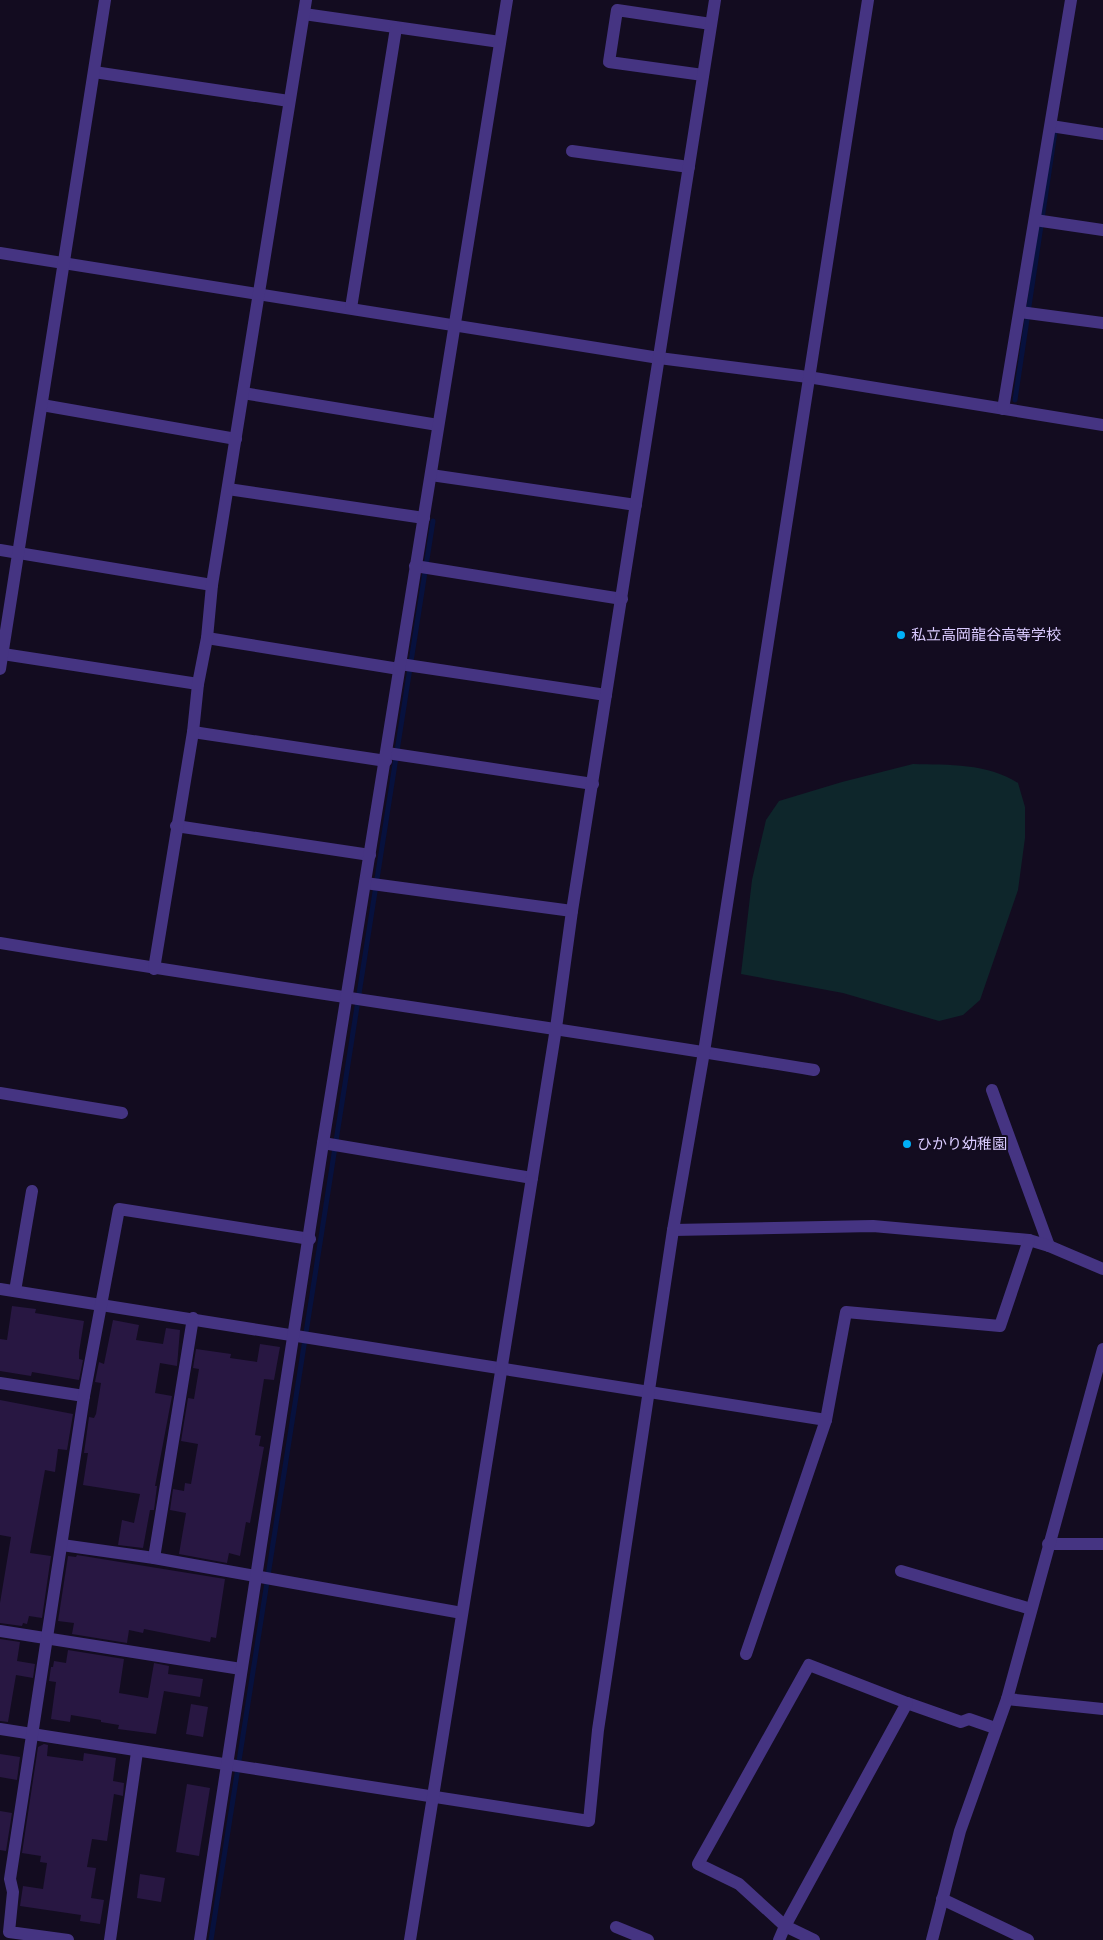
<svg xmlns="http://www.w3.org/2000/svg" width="1103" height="1940" viewBox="0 0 1103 1940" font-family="'PT Sans Narrow','Noto Sans JP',sans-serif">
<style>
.green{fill:#0e262b}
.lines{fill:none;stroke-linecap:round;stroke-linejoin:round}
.stream{stroke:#07113e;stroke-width:5}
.building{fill:#281742}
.street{stroke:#453482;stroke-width:12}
.poi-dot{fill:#00b0f6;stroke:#130c20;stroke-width:2}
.labels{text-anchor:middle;stroke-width:4;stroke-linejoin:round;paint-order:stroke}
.poi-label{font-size:15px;fill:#dacbff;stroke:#130c20;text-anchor:start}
</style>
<rect width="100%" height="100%" fill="#130c20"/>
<path class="green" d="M 913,764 C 949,765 987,763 1018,783 L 1025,807 L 1025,838 L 1018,890 L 980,1000 L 963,1015 L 939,1021 L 843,993 L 741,974 L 752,880 L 766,820 L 779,801 L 842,782 Z"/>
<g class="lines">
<g class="stream">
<path d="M 1015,400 L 1055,132"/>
<path d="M 211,1940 L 433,521"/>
</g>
</g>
<g class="building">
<path d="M 12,1306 L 36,1309 L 35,1313 L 84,1321 L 79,1352 L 79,1359 L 83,1360 L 79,1380 L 32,1372 L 31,1376 L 0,1371 L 0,1339 L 7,1340 Z"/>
<path d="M 113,1320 L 139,1325 L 136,1340 L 163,1344 L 166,1328 L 180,1330 L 177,1366 L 160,1363 L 155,1393 L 172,1396 L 155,1486 L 157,1486 L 154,1510 L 150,1510 L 143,1548 L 118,1545 L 122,1520 L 134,1523 L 140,1494 L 83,1485 L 88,1453 L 84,1453 L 89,1417 L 94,1418 L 96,1414 L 101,1383 L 95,1382 L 99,1362 L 104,1364 Z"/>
<path d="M 260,1344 L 280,1347 L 274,1380 L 264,1379 L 255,1435 L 261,1436 L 259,1446 L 264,1447 L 250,1523 L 246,1522 L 240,1556 L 229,1553 L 227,1563 L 179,1554 L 186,1513 L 170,1510 L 173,1489 L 184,1491 L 185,1483 L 191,1484 L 198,1444 L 181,1441 L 188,1398 L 194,1399 L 199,1369 L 193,1368 L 196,1349 L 231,1354 L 230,1358 L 257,1362 Z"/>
<path d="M 0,1400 L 73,1414 L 67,1450 L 58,1449 L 55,1472 L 45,1470 L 30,1553 L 51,1556 L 42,1618 L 29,1616 L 27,1624 L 23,1623 L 22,1626 L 0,1623 L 0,1603 L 11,1537 L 0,1535 Z"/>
<path d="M 77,1555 L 225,1579 L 216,1638 L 211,1637 L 210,1642 L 144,1629 L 143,1633 L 129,1630 L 127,1643 L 72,1634 L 74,1623 L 58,1621 L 68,1556 L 76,1557 Z"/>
<path d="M 0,1639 L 20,1642 L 17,1661 L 35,1664 L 33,1678 L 16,1675 L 8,1722 L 0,1721 Z"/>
<path d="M 68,1650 L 124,1659 L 119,1693 L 148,1698 L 154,1663 L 169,1666 L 168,1674 L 203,1679 L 200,1697 L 164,1691 L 156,1734 L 118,1729 L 119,1725 L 101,1722 L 101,1720 L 71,1715 L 70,1722 L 51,1719 L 56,1682 L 49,1681 L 51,1667 L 53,1667 L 54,1661 L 66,1663 Z"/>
<path d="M 191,1704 L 208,1707 L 203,1737 L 186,1734 Z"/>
<path d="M 44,1744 L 48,1745 L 47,1756 L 83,1761 L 84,1753 L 116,1758 L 113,1781 L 124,1783 L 123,1796 L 114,1794 L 107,1841 L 92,1839 L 87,1867 L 96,1868 L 91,1898 L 104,1900 L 100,1924 L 80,1921 L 81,1915 L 20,1906 L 23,1886 L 43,1889 L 47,1863 L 40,1862 L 41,1856 L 22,1853 L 38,1747 Z"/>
<path d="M 0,1754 L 20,1757 L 17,1780 L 0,1777 Z"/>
<path d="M 187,1784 L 210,1788 L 199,1856 L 176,1852 Z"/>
<path d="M 0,1811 L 12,1813 L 6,1851 L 0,1850 Z"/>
<path d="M 140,1874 L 165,1878 L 161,1902 L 137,1898 Z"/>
</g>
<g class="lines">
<g class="street">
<path d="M 304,14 L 500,42"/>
<path d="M 94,72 L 289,101"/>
<path d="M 703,75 L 609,62 L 617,10 L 711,24"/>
<path d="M 1051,126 L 1103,134"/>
<path d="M 572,151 L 689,167"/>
<path d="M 1035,220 L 1103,230"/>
<path d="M 0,253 L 659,358 L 808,377 L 1103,425"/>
<path d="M 351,308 L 396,28"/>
<path d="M 1020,312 L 1103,323"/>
<path d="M 243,393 L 438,425"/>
<path d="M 42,405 L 236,439"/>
<path d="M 1003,409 L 1071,0"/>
<path d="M 431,475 L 636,505"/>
<path d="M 228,489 L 424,518"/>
<path d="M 0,550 L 212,585"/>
<path d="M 415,566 L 622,599"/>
<path d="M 207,638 L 399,669"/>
<path d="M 3,654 L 198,684"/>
<path d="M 400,664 L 606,695"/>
<path d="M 0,669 L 105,0"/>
<path d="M 193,732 L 386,761"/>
<path d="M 387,753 L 593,784"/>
<path d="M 176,826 L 370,855"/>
<path d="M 365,883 L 572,911"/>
<path d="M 0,943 C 271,988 543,1025 814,1070"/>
<path d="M 154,969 L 193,732 L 198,684 L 207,638 L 212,585 L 306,0"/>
<path d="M 992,1090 L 1049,1246"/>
<path d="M 0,1093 L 122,1113"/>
<path d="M 323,1143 L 532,1178"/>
<path d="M 673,1230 L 873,1226 L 1029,1240 L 1049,1246 L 1103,1269"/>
<path d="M 0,1289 L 826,1420"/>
<path d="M 15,1291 L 32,1191"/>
<path d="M 0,1383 L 84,1396"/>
<path d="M 1048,1544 L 1103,1544"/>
<path d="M 62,1545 L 154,1558 L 462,1613"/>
<path d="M 154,1558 L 193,1318"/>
<path d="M 901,1571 L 1031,1609"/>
<path d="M 0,1631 L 241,1669"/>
<path d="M 746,1654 L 826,1420 L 846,1312 L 1000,1326 L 1029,1240"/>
<path d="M 1007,1699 L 1103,1709"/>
<path d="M 907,1703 L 961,1722 L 969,1719 L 995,1728"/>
<path d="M 0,1729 L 589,1821 L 598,1730 L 673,1230 L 704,1052 L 868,0"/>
<path d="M 942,1899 L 1028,1940"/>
<path d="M 616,1927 L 648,1940"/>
<path d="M 68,1940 L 9,1932 L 13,1892 L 10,1879 L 84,1396 L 119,1209 L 310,1239"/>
<path d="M 110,1940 L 137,1752"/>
<path d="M 200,1940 L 323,1143 L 507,0"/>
<path d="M 410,1940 L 556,1028 L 572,911 L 715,0"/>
<path d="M 779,1940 L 785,1926 L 907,1703 L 809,1665 L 698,1864 L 739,1884 L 785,1926 L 814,1940"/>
<path d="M 932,1940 L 960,1831 L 1007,1699 L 1103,1349"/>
</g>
</g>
<g class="poi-dot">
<circle cx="901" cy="635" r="5"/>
<circle cx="907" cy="1144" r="5"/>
</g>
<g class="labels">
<g class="poi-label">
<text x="911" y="640">私立高岡龍谷高等学校</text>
<text x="917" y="1149">ひかり幼稚園</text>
</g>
</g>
</svg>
